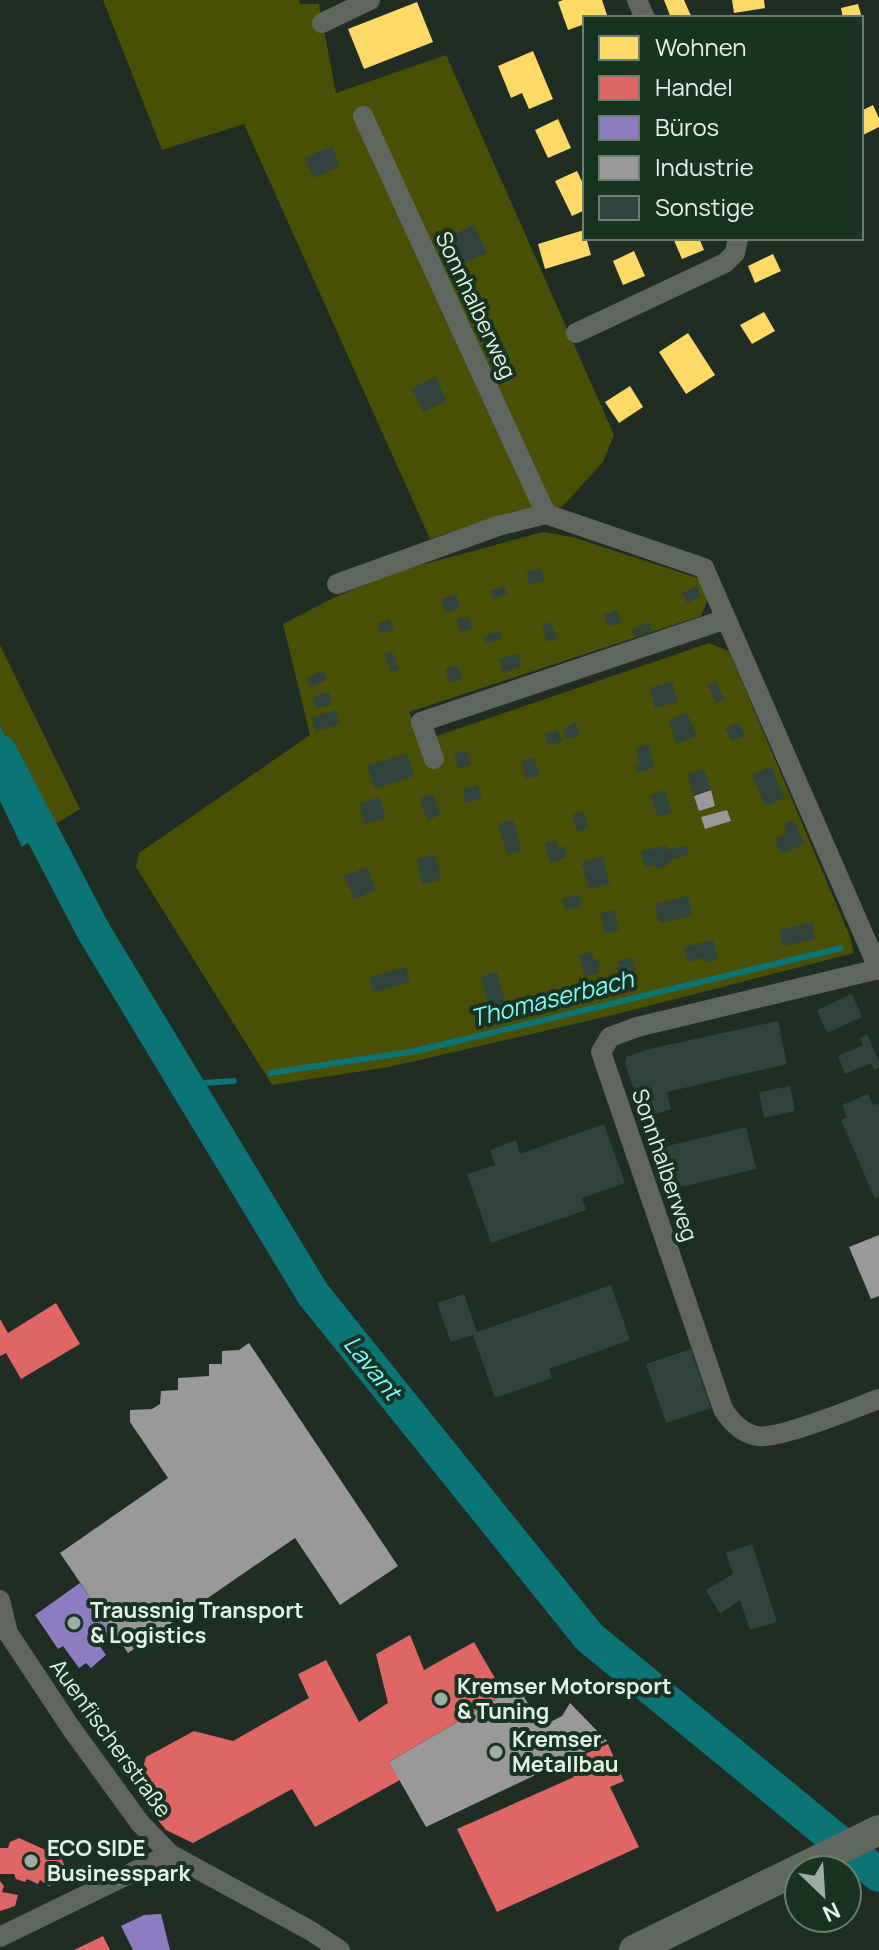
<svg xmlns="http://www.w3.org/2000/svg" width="879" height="1950" viewBox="0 0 879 1950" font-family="Manrope,sans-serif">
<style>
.green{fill:#495005}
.water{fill:#0b7474}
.homes{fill:#ffd966}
.shops{fill:#e06666}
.offices{fill:#8e7cc3}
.industry{fill:#999}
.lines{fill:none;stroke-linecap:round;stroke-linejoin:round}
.stream{stroke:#0b7474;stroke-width:6}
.river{stroke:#0b7474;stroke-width:34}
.building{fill:#30433c}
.street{stroke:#606560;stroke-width:20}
.secondary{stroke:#606861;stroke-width:30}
.poi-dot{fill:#9eada3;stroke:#193323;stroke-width:3}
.labels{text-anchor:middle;stroke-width:8;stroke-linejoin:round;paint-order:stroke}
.street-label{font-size:22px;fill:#e2f2e7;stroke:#193323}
.poi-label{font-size:22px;font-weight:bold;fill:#e2f2e7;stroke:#193323;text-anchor:start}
.water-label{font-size:24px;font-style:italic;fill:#7efbfd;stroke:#193323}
</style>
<rect width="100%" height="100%" fill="#1f2d24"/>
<g class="green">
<path d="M 103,0 L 299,0 L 300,4 L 319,4 L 336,93 L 446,55 L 614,435 L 603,462 L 562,507 L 515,511 L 430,539 L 244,124 L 162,150 Z"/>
<path d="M 543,532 L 572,537 L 698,578 L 708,599 L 701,616 L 409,712 L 422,741 L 709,643 L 729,651 L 849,934 L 854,953 L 613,1015 L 389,1067 L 272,1085 L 136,867 L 139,853 L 310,735 L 283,624 L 335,597 L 395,572 Z"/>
<path d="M 0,645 L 80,809 L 51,827 L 0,726 Z"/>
</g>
<path class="water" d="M 0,726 L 51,827 L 22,847 L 0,801 Z"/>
<g class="homes">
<path d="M 563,0 L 602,0 L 607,15 L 585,18 L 585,24 L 568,30 L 558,2 Z"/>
<path d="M 664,0 L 684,0 L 692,18 L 671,18 Z"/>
<path d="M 732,0 L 764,0 L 765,8 L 734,13 Z"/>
<path d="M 417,2 L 433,42 L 364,69 L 348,29 Z"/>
<path d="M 858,4 L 862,18 L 843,18 L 841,8 Z"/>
<path d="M 533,51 L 553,99 L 529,109 L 522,93 L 511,98 L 498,66 Z"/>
<path d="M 873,105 L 879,118 L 879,127 L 861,136 L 861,111 Z"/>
<path d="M 558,119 L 571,148 L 548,158 L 535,130 Z"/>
<path d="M 577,171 L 585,188 L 585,210 L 572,216 L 555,181 Z"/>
<path d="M 584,230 L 591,255 L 545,269 L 538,244 Z"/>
<path d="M 673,238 L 699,238 L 704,250 L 682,259 Z"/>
<path d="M 634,251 L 645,276 L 623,285 L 613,261 Z"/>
<path d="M 773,254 L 781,271 L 755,283 L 748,266 Z"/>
<path d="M 764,312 L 775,331 L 752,344 L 740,325 Z"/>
<path d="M 688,333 L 715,375 L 686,394 L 659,352 Z"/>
<path d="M 630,386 L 643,407 L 619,423 L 605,402 Z"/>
</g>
<g class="shops">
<path d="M 56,1303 L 80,1344 L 21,1379 L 6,1353 L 0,1356 L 0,1319 L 8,1333 Z"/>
<path d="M 410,1635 L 424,1670 L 474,1642 L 504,1694 L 389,1762 L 400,1780 L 315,1827 L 292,1789 L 193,1843 L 166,1830 L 136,1793 L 146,1757 L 194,1731 L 233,1741 L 309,1698 L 298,1674 L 326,1660 L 359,1722 L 388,1703 L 376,1654 Z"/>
<path d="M 608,1744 L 624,1781 L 610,1787 L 639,1847 L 497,1912 L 457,1829 L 574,1777 L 567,1762 Z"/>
<path d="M 19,1838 L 61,1857 L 64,1865 L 58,1882 L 49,1886 L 40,1880 L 38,1884 L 27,1879 L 25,1882 L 16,1879 L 14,1874 L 0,1874 L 0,1848 L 8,1848 L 10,1842 Z"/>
<path d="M 0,1881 L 4,1886 L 2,1892 L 18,1895 L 15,1906 L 0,1911 Z"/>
<path d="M 103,1936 L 110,1950 L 74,1950 Z"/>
</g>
<g class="offices">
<path d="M 80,1583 L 114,1631 L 97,1642 L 106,1655 L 91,1668 L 86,1663 L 79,1668 L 63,1646 L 58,1649 L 35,1615 Z"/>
<path d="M 161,1914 L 170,1950 L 133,1950 L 121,1926 L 144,1915 Z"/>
</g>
<g class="industry">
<path d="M 711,790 L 715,806 L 699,811 L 694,796 Z"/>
<path d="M 727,810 L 731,821 L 705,829 L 701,817 Z"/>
<path d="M 879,1235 L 879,1296 L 871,1299 L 849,1247 Z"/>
<path d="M 249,1343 L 398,1566 L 340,1605 L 295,1538 L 128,1653 L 60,1553 L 168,1478 L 130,1422 L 130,1410 L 152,1409 L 160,1404 L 161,1391 L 178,1390 L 178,1378 L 209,1376 L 209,1364 L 222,1364 L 222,1351 L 239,1350 Z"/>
<path d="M 518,1686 L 541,1727 L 562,1716 L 570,1703 L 607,1741 L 426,1827 L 389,1762 Z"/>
</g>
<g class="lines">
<g class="stream">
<path d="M 270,1073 L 416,1051 L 841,948"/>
<path d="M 186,1084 L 234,1081"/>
</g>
<path class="river" d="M 0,752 L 94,932 L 313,1294 L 589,1637 L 879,1875"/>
</g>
<g class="building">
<path d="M 332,146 L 340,167 L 313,178 L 305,158 Z"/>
<path d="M 474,225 L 487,253 L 464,263 L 451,235 Z"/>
<path d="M 435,377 L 447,401 L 423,412 L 412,388 Z"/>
<path d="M 541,568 L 545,580 L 529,585 L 526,573 Z"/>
<path d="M 504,586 L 507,594 L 493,599 L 490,591 Z"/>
<path d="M 696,586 L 701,597 L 687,603 L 682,593 Z"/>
<path d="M 456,594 L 460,608 L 446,613 L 441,599 Z"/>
<path d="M 617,610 L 622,622 L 608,626 L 604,615 Z"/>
<path d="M 469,617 L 472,629 L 460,631 L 457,619 Z"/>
<path d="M 390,619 L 394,630 L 381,634 L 378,623 Z"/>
<path d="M 551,622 L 557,639 L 548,642 L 542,625 Z"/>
<path d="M 649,622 L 652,631 L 634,637 L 632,629 Z"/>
<path d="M 499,631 L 502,639 L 486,644 L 483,636 Z"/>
<path d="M 392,651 L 399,670 L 391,672 L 384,654 Z"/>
<path d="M 518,653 L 522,666 L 503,672 L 499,659 Z"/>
<path d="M 457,665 L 462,679 L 450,683 L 445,669 Z"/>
<path d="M 323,671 L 327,680 L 310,687 L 306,678 Z"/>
<path d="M 672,682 L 678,702 L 655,708 L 650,688 Z"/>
<path d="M 716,682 L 724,700 L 716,703 L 708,685 Z"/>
<path d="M 329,692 L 332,704 L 316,709 L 313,697 Z"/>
<path d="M 336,710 L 340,724 L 315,732 L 311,718 Z"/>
<path d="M 687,713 L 697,736 L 677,744 L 668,720 Z"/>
<path d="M 739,722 L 745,736 L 731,741 L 725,728 Z"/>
<path d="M 576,723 L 580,735 L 567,739 L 563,728 Z"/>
<path d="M 558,730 L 562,741 L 549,746 L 545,734 Z"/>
<path d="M 649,744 L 654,768 L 637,772 L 635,766 L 640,765 L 636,747 Z"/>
<path d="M 466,750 L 471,765 L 459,769 L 454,754 Z"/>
<path d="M 407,753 L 414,776 L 375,789 L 367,766 Z"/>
<path d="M 534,758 L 539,775 L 526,779 L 521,762 Z"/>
<path d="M 771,767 L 785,798 L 765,806 L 752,775 Z"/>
<path d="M 704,769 L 711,790 L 694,796 L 687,774 Z"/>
<path d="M 478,785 L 482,798 L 466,803 L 462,790 Z"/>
<path d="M 664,790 L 672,812 L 658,817 L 650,795 Z"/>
<path d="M 433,794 L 440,815 L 427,820 L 420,798 Z"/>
<path d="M 379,797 L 386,817 L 365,824 L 359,804 Z"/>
<path d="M 583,811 L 589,828 L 577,832 L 572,814 Z"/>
<path d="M 513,820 L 522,850 L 507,854 L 498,824 Z"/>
<path d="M 794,820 L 804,844 L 781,854 L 774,838 L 787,833 L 784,824 Z"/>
<path d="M 556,840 L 558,848 L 564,846 L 567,857 L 550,863 L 545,844 Z"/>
<path d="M 667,845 L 668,850 L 687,845 L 689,855 L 668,861 L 669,865 L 656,869 L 655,865 L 645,867 L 641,852 Z"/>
<path d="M 435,855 L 441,880 L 422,884 L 417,859 Z"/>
<path d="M 602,856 L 610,883 L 590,889 L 581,863 Z"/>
<path d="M 367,867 L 376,890 L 354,899 L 344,876 Z"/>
<path d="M 579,894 L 582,906 L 565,910 L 562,899 Z"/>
<path d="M 688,896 L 692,916 L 659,923 L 655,904 Z"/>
<path d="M 614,910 L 619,930 L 604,934 L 601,913 Z"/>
<path d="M 812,922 L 815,939 L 783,946 L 779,930 Z"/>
<path d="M 713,940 L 718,959 L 705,963 L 704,958 L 688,962 L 684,947 Z"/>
<path d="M 592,952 L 594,960 L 598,959 L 600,968 L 597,969 L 598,973 L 584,977 L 579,955 Z"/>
<path d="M 631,957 L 636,970 L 619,976 L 616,967 L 620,966 L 618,961 Z"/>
<path d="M 406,967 L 410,982 L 374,992 L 369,977 Z"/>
<path d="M 497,972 L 506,1006 L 490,1010 L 481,977 Z"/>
<path d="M 852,994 L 862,1017 L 827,1033 L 817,1010 Z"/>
<path d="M 778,1021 L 787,1064 L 667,1092 L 671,1109 L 644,1118 L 625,1064 L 626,1057 L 649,1049 Z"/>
<path d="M 867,1034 L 879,1061 L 879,1068 L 874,1070 L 871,1063 L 845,1074 L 838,1056 L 863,1045 L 860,1038 Z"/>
<path d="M 790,1086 L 795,1111 L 764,1118 L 759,1092 Z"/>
<path d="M 868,1094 L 873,1105 L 878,1103 L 879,1106 L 879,1197 L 875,1199 L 841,1120 L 847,1117 L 842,1105 Z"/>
<path d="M 604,1124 L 625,1183 L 582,1198 L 586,1210 L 491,1243 L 467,1174 L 495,1165 L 490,1150 L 516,1140 L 520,1154 Z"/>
<path d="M 746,1127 L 756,1169 L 669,1190 L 659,1148 Z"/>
<path d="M 611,1285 L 630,1340 L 549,1369 L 552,1378 L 495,1398 L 473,1335 L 451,1342 L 437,1303 L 464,1294 L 477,1332 Z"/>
<path d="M 691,1349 L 711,1408 L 666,1423 L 646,1364 Z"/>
<path d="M 752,1544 L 777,1622 L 750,1630 L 740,1600 L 720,1614 L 706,1590 L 733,1574 L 726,1553 Z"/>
</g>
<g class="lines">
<g class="street">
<path d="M 637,0 L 645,18"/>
<path d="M 322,23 L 370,0"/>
<path d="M 363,116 L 546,514 L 704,568 L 879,970"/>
<path d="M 576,333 L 725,263 L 735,253 L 738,238"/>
<path d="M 337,584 L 498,526 L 546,514"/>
<path d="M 434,759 L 421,722 L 726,619"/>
<path d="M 879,969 L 637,1027 L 610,1037 L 601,1052 L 723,1409 C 731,1422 741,1433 757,1436 C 779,1440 854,1408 879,1399"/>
<path d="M 0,1600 L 8,1633 L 71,1728 L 140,1823 L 170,1854 L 311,1931 L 340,1950"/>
<path d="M 0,1937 L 170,1854"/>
</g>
<path class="secondary" d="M 634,1950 L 879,1830"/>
</g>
<g class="poi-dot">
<circle cx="74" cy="1623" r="8"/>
<circle cx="441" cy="1699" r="8"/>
<circle cx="496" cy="1752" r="8"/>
<circle cx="31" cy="1861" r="8"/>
</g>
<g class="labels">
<g class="street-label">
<text transform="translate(476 305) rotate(65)" y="8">Sonnhalberweg</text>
<text transform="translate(665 1165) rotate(71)" y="8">Sonnhalberweg</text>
<text transform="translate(111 1738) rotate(54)" y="8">Auenfischerstraße</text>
</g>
<g class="poi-label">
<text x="90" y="1618">Traussnig Transport<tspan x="90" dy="25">&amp; Logistics</tspan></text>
<text x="457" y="1694">Kremser Motorsport<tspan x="457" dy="25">&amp; Tuning</tspan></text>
<text x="512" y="1747">Kremser<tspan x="512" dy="25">Metallbau</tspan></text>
<text x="47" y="1856">ECO SIDE<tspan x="47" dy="25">Businesspark</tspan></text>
</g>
<g class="water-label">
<text transform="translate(552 999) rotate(-14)" y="8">Thomaserbach</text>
<text transform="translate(372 1368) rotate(51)" y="8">Lavant</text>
</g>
</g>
<rect x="583" y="16" width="280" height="224" fill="#193323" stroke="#697f71" stroke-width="2"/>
<rect x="599" y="36" width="40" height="24" fill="#ffd966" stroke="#697f71" stroke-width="2"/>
<text x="655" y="56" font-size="24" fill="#e2f2e7">Wohnen</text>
<rect x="599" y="76" width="40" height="24" fill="#e06666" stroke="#697f71" stroke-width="2"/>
<text x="655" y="96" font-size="24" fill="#e2f2e7">Handel</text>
<rect x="599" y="116" width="40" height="24" fill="#8e7cc3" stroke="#697f71" stroke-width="2"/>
<text x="655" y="136" font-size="24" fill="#e2f2e7">Büros</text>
<rect x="599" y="156" width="40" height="24" fill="#999999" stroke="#697f71" stroke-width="2"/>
<text x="655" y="176" font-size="24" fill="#e2f2e7">Industrie</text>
<rect x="599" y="196" width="40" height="24" fill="#30433c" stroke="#697f71" stroke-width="2"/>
<text x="655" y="216" font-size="24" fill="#e2f2e7">Sonstige</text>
<g transform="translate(823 1894) rotate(155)"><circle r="38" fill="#193323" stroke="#697f71" stroke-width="2"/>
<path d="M0-6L14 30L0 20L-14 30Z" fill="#9eada3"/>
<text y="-12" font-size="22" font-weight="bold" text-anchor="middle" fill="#e2f2e7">N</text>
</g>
</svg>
